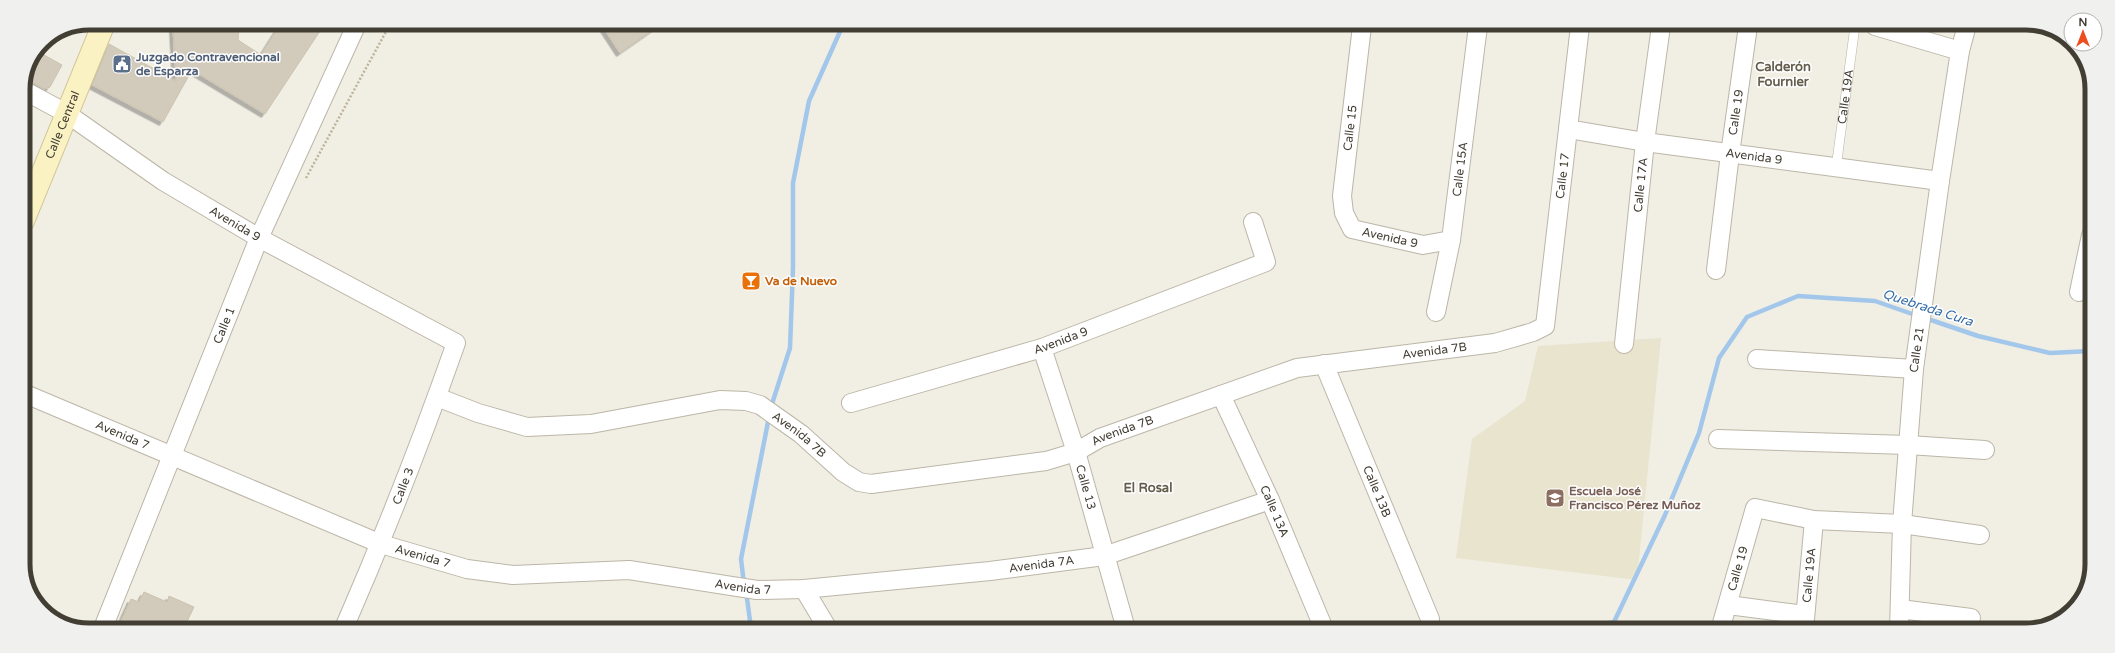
<svg xmlns="http://www.w3.org/2000/svg" width="2115" height="653" viewBox="0 0 2115 653" font-family="'Varela Round',sans-serif">
<style>
.education{fill:#e9e4ce}
.lines{fill:none;stroke-linecap:round;stroke-linejoin:round}
.stream{stroke:#a2c7eb;stroke-width:4.5}
.building{fill:#d2caba;stroke:#ccc3ae;filter:url(#shadow)}
.lane-casing{stroke:#bcb6a7;stroke-width:10}
.street-casing{stroke:#bcb6a7;stroke-width:20}
.secondary-casing{stroke:#cfc496;stroke-width:24}
.path{stroke:#bdb399;stroke-width:2.5;stroke-dasharray:2 2;stroke-linecap:butt}
.lane{stroke:#fff;stroke-width:9}
.street{stroke:#fff;stroke-width:18}
.secondary{stroke:#fbf2c3;stroke-width:22}
.labels{text-anchor:middle;stroke-width:3;stroke-linejoin:round;paint-order:stroke}
.service-label{font-size:12px;font-weight:bold;fill:#4e5e75;stroke:#fff;text-anchor:start}
.street-label{font-size:12px;fill:#433e34;stroke:#fff}
.food-label{font-size:12px;font-weight:bold;fill:#c56008;stroke:#fff;text-anchor:start}
.education-label{font-size:12px;font-weight:bold;fill:#785e54;stroke:#fff;text-anchor:start}
.neighbourhood-label{font-size:13px;font-weight:bold;fill:#655d4c;stroke:#fff}
.water-label{font-size:13px;font-style:italic;fill:#346da8;stroke:#fff}
.rim{fill:none;stroke:#433e34;stroke-width:5}
</style>
<defs>
<filter id="shadow"><feDropShadow dx="-3.5" dy="3.5" stdDeviation="0" flood-color="#0004"/></filter>
</defs>
<rect width="100%" height="100%" fill="#f1eee4"/>
<path class="education" d="M 1661,338 L 1637,580 L 1456,558 L 1472,439 L 1525,401 L 1538,346 Z"/>
<g class="lines">
<g class="stream">
<path d="M 1925,318 L 1978,336 L 2050,353 L 2091,351"/>
<path d="M 771,407 L 790,348 L 793,268 L 793,183 L 809,101 L 842,27"/>
<path d="M 744,584 L 741,559 L 769,417"/>
<path d="M 746,591 L 751,628"/>
<path d="M 1579,629 L 1614,622 L 1665,515 L 1699,433 L 1719,358 L 1747,317 L 1798,296 L 1875,301 L 1918,316"/>
</g>
</g>
<g class="building">
<path d="M 603,27 L 657,27 L 620,53 Z"/>
<path d="M 173,28 L 239,28 L 238,40 L 261,55 L 278,28 L 322,28 L 265,114 L 192,70 L 163,122 L 92,85 L 109,44 L 176,81 Z"/>
<path d="M 37,51 L 62,65 L 50,87 L 44,89 L 25,78 L 28,64 Z"/>
<path d="M 144,592 L 167,602 L 169,596 L 194,607 L 184,628 L 118,628 L 131,599 L 139,602 Z"/>
</g>
<g class="lines">
<g class="lane-casing">
<g id="lane">
<path id="s1" d="M 1836,168 L 1855,26"/>
</g>
</g>
<g class="street-casing">
<g id="street">
<path id="s2" d="M 1362,26 L 1342,196 L 1344,213 L 1352,229 L 1423,245 L 1451,240"/>
<path d="M 1875,26 L 1960,51"/>
<path id="s3" d="M 23,90 L 66,113 L 163,181 L 259,238 L 456,343 C 422,439 385,534 344,628"/>
<path id="s4" d="M 1568,129 L 1645,142 L 1940,181"/>
<path id="s5" d="M 1716,270 L 1730,154 L 1748,26"/>
<path d="M 2079,292 L 2091,235"/>
<path id="s6" d="M 1436,312 L 1451,240 L 1478,26"/>
<path id="s7" d="M 1624,344 L 1645,142 L 1661,26"/>
<path id="s8" d="M 1042,348 L 1076,452 L 1126,629"/>
<path d="M 1757,359 L 1914,369"/>
<path id="s9" d="M 1324,364 L 1430,619"/>
<path id="s10" d="M 23,393 L 381,544 L 467,569 L 513,575 L 629,570 L 757,590 L 804,589 L 990,571 L 1104,556 L 1270,500"/>
<path id="s11" d="M 1221,395 L 1270,500 L 1324,629"/>
<path id="s12" d="M 437,397 L 478,413 L 527,427 L 591,424 L 720,400 L 746,401 L 760,405 L 801,434 L 843,472 L 859,482 L 871,484 L 1046,461 L 1076,452 L 1100,438 L 1297,368 L 1495,343 L 1533,332 L 1545,326 L 1580,26"/>
<path id="s13" d="M 851,403 L 1042,348 L 1266,262 L 1253,222"/>
<path d="M 1718,439 L 1908,445 L 1985,450"/>
<path d="M 804,589 L 828,629"/>
<path d="M 1728,605 L 1805,615"/>
<path d="M 1900,609 L 1971,618"/>
<path id="s14" d="M 103,628 L 259,238 L 355,28"/>
<path id="s15" d="M 1720,630 L 1755,508 L 1814,520 L 1902,524 L 1980,535"/>
<path id="s16" d="M 1804,630 L 1814,520"/>
<path id="s17" d="M 1899,630 L 1902,524 L 1914,369 L 1940,181 L 1960,51 L 1967,25"/>
</g>
</g>
<g class="secondary-casing">
<g id="secondary">
<path id="s18" d="M 23,221 L 102,28"/>
</g>
</g>
<path class="path" d="M 306,178 L 388,28"/>
<use href="#lane" class="lane"/>
<use href="#street" class="street"/>
<use href="#secondary" class="secondary"/>
</g>
<defs>
<g id="civic-square" transform="scale(1)"><rect x="-9" y="-9" width="18" height="18" rx="4" fill="#5c6f8a" stroke="#fff"/><path d="M-.6-6.5H3V-4.5H.6V-3L4-1V1h2V6H-6V1h2V-1L-.6-3ZM-1.2 2.5V6h2.4V2.5Z" fill="#fff"/></g>
<g id="bar-square" transform="scale(1)"><rect x="-9" y="-9" width="18" height="18" rx="4" fill="#e8710a" stroke="#fff"/><path d="M-6-5H6L.8 .8V4.5H3.5V6h-7V4.5H-.8V.8Z" fill="#fff"/></g>
<g id="school-square" transform="scale(1)"><rect x="-9" y="-9" width="18" height="18" rx="4" fill="#8d6e63" stroke="#fff"/><path d="M0-5L7-2L0 1L-7-2ZM-4 1L0 2.5L4 1V4Q0 6-4 4Z" fill="#fff"/></g>
</defs>
<g fill-rule="evenodd">
<use href="#civic-square" x="122" y="64"/>
<use href="#bar-square" x="751" y="281"/>
<use href="#school-square" x="1555" y="498"/>
</g>
<g class="labels">
<g class="service-label">
<text x="136" y="61">Juzgado Contravencional<tspan x="136" dy="14">de Esparza</tspan></text>
</g>
<g class="street-label">
<text dy="4" stroke="none"><textPath href="#s1" startOffset="72">Calle 19A</textPath></text>
<text dy="4" stroke="none"><textPath href="#s5" startOffset="159">Calle 19</textPath></text>
<text dy="4" stroke="none"><textPath href="#s18" startOffset="104">Calle Central</textPath></text>
<text transform="translate(1350 128) rotate(-83)" y="4">Calle 15</text>
<text dy="4" stroke="none"><textPath href="#s4" startOffset="188">Avenida 9</textPath></text>
<text dy="4" stroke="none"><textPath href="#s6" startOffset="145">Calle 15A</textPath></text>
<text dy="4" stroke="none"><textPath href="#s12" startOffset="1317">Calle 17</textPath></text>
<text dy="4" stroke="none"><textPath href="#s7" startOffset="160">Calle 17A</textPath></text>
<text dy="4" stroke="none"><textPath href="#s3" startOffset="251">Avenida 9</textPath></text>
<text dy="4" stroke="none"><textPath href="#s2" startOffset="245">Avenida 9</textPath></text>
<text dy="4" stroke="none"><textPath href="#s14" startOffset="326">Calle 1</textPath></text>
<text dy="4" stroke="none"><textPath href="#s13" startOffset="219">Avenida 9</textPath></text>
<text dy="4" stroke="none"><textPath href="#s12" startOffset="1052">Avenida 7B</textPath></text>
<text dy="4" stroke="none"><textPath href="#s17" startOffset="281">Calle 21</textPath></text>
<text dy="4" stroke="none"><textPath href="#s12" startOffset="728">Avenida 7B</textPath></text>
<text dy="4" stroke="none"><textPath href="#s10" startOffset="108">Avenida 7</textPath></text>
<text dy="4" stroke="none"><textPath href="#s12" startOffset="380">Avenida 7B</textPath></text>
<text transform="translate(403 486) rotate(-69)" y="4">Calle 3</text>
<text dy="4" stroke="none"><textPath href="#s8" startOffset="146">Calle 13</textPath></text>
<text dy="4" stroke="none"><textPath href="#s9" startOffset="138">Calle 13B</textPath></text>
<text dy="4" stroke="none"><textPath href="#s11" startOffset="128">Calle 13A</textPath></text>
<text dy="4" stroke="none"><textPath href="#s10" startOffset="432">Avenida 7</textPath></text>
<text dy="4" stroke="none"><textPath href="#s10" startOffset="1056">Avenida 7A</textPath></text>
<text dy="4" stroke="none"><textPath href="#s15" startOffset="64">Calle 19</textPath></text>
<text dy="4" stroke="none"><textPath href="#s16" startOffset="55">Calle 19A</textPath></text>
<text dy="4" stroke="none"><textPath href="#s10" startOffset="756">Avenida 7</textPath></text>
</g>
<g class="food-label">
<text x="765" y="285">Va de Nuevo</text>
</g>
<g class="education-label">
<text x="1569" y="495">Escuela José<tspan x="1569" dy="14">Francisco Pérez Muñoz</tspan></text>
</g>
<g class="neighbourhood-label">
<text x="1783" y="71">Calderón<tspan x="1783" dy="15">Fournier</tspan></text>
<text x="1148" y="492">El Rosal</text>
</g>
<g class="water-label">
<text transform="translate(1928 307) rotate(18)" y="5">Quebrada Cura</text>
</g>
</g>
<path d="M0 0H2115V653H0ZM89 30H2026A59 59 0 0 1 2085 89V564A59 59 0 0 1 2026 623H89A59 59 0 0 1 30 564V89A59 59 0 0 1 89 30Z" fill="#f0f0ef" fill-rule="evenodd"/>
<path class="rim" d="M89 30H2026A59 59 0 0 1 2085 89V564A59 59 0 0 1 2026 623H89A59 59 0 0 1 30 564V89A59 59 0 0 1 89 30Z"/>
<g transform="translate(2083 32)"><circle r="19" fill="#ffffff" stroke="#b4b2ae"/>
<path d="M0-3L7 15L0 10L-7 15Z" fill="#ee4e1e"/>
<text y="-6" font-size="11" font-weight="bold" text-anchor="middle" fill="#433e34">N</text>
</g>
</svg>
